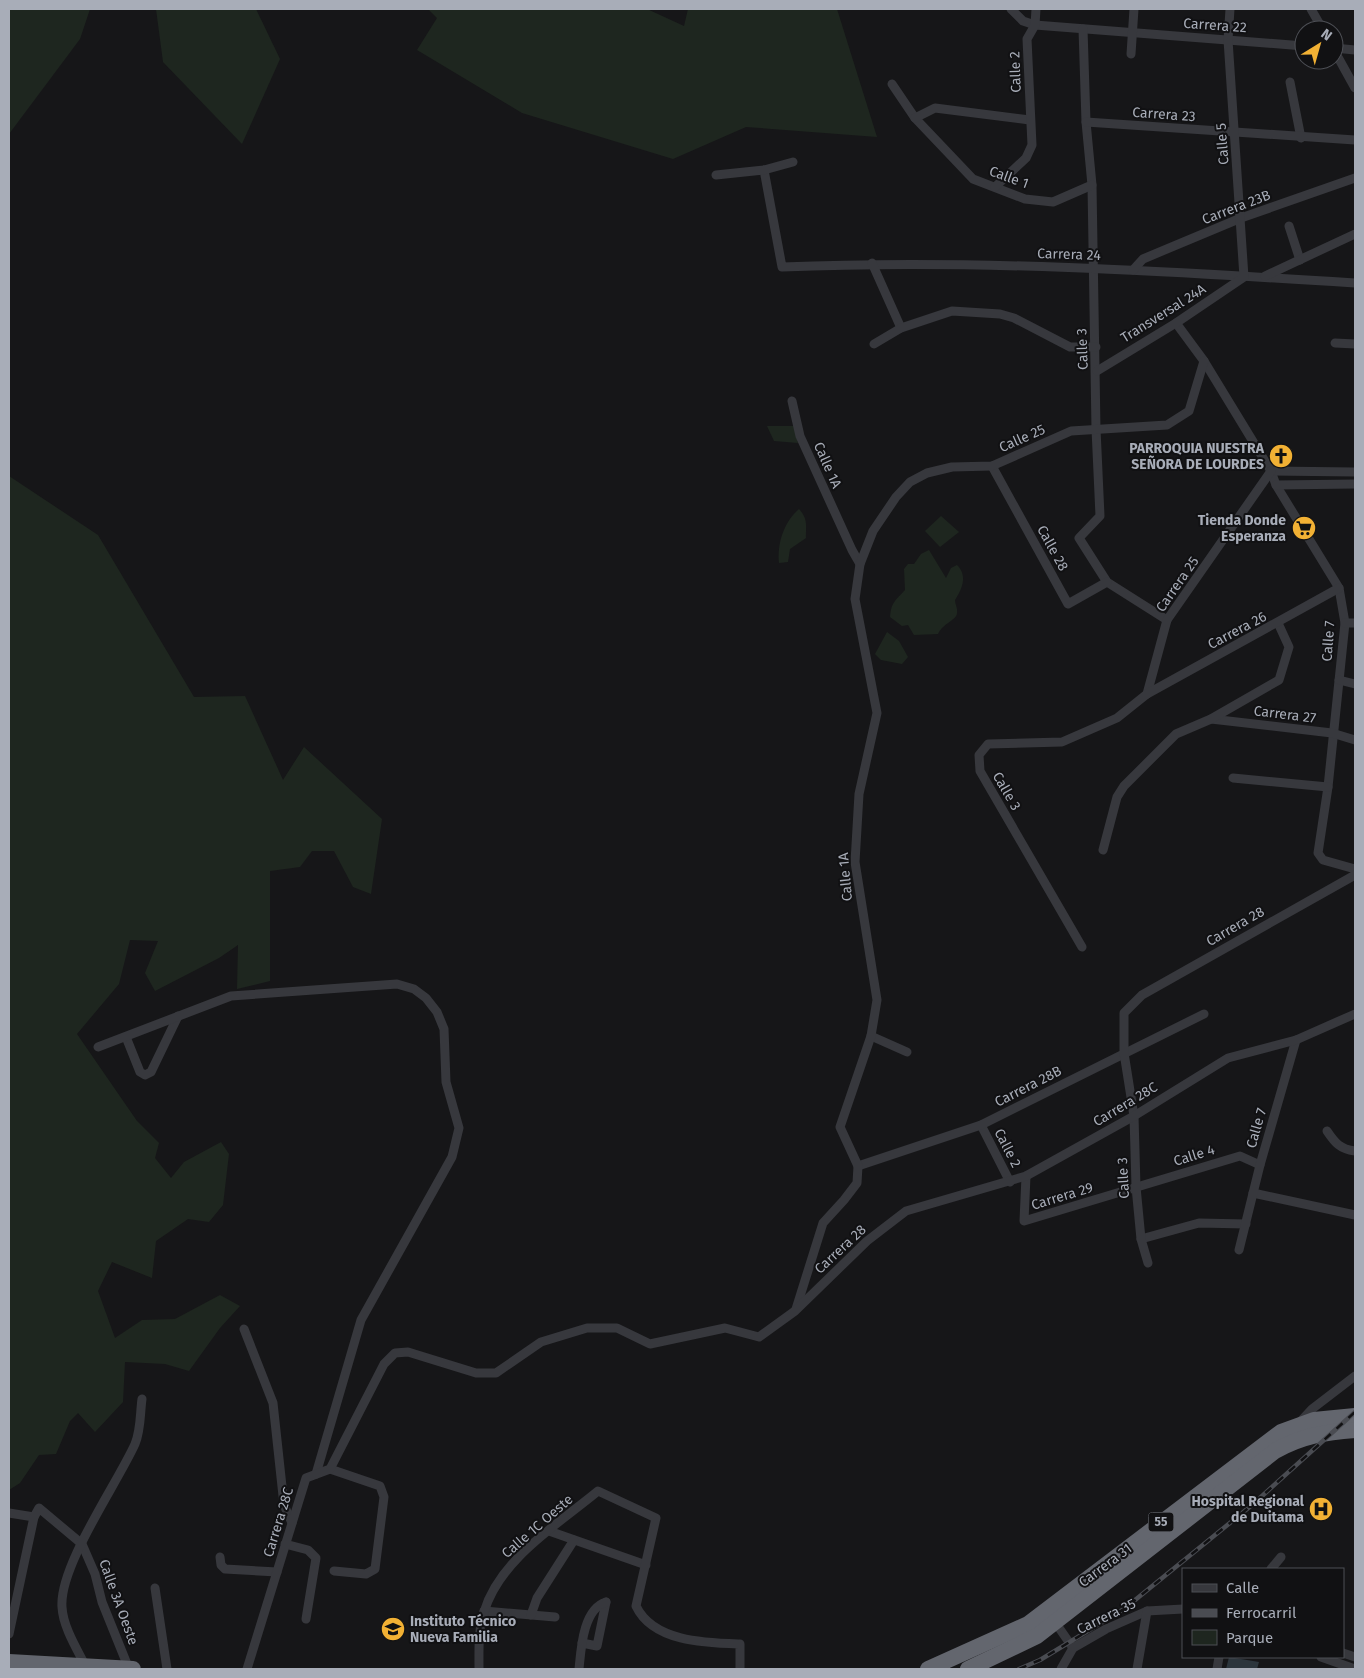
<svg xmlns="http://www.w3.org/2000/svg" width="1364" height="1678" viewBox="0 0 1364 1678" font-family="'Fira Sans',sans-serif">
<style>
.green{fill:#1e261f}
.water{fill:#2c353c}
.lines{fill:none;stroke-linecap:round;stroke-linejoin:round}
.street{stroke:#37383d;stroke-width:9}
.highway{stroke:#63666e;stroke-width:16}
.rail-casing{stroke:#4a4c52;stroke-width:4.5}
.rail{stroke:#111113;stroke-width:2.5;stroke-dasharray:8;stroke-linecap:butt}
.labels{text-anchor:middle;stroke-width:4;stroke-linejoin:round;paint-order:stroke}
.shield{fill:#111113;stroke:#7b7e86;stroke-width:1}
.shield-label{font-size:12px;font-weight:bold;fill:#a8adb8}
.street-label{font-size:14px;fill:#a8adb8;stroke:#111113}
.poi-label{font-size:14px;font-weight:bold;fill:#a8adb8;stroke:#111113;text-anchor:end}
</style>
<rect width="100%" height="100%" fill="#161618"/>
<g class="green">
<path d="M 9,9 L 90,9 L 80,39 L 9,134 Z"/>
<path d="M 156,9 L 256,9 L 280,59 L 242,144 L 163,62 Z"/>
<path d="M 428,9 L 647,9 L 684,26 L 688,9 L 837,9 L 877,137 L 746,127 L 673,159 L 522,113 L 417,50 L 437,18 Z"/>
<path d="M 767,426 L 794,426 L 798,443 L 774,441 Z"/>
<path d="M 9,476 L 98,535 L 194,697 L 245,696 L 283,780 L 304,747 L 382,819 L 371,894 L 353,887 L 334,851 L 312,851 L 300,867 L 270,871 L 270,981 L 237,989 L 238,945 L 219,958 L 155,991 L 145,973 L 158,941 L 130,940 L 119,984 L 77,1034 L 137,1121 L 159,1143 L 155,1158 L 171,1178 L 184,1162 L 221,1142 L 229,1154 L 223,1205 L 209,1222 L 188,1219 L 156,1241 L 152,1278 L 112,1262 L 98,1291 L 115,1338 L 142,1320 L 175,1319 L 220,1295 L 240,1306 L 220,1328 L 189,1371 L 165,1364 L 125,1362 L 123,1402 L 95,1432 L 78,1413 L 70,1421 L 56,1454 L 39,1455 L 20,1483 L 9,1490 Z"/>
<path d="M 799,509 C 808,519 806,525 806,538 L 790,549 L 788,562 L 779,563 C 777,543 784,522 799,509 Z"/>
<path d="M 941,516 L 959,532 L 940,547 L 925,531 Z"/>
<path d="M 929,550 L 946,578 L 951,568 L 957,565 C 968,576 962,589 955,600 C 955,604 958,609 957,613 C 957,620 943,623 938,634 L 914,635 L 908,625 L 902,626 L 890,617 C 891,602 896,600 905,590 L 904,569 L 908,564 L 914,564 L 921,554 Z"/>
<path d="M 887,632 L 899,641 L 908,657 L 902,664 L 881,660 L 875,654 Z"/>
</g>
<path class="water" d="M 1229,1657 L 1259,1662 L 1257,1669 L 1226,1669 Z"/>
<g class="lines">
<g class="street">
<path d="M 1011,9 L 1023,21 L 1035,25 L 1304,46"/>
<path d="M 1311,9 L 1323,30"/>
<path d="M 1083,29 L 1086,122 L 1092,185 L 1096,429 L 1100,516 L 1079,538 L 1107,582 L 1167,620"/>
<path d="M 1334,48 L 1355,50"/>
<path d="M 1334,50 L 1355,88"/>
<path d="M 1131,54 L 1134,9"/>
<path d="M 1290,82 L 1301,138"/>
<path d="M 892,84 L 915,118 L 973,179 L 1025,199 L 1053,202 L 1092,185"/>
<path d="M 915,118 L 935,108 L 1030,120"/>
<path d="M 1086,122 L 1355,140"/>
<path d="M 764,170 L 782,267 C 973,259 1164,271 1355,283"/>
<path d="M 716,175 L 764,170 L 793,162"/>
<path d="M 995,187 L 1026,158 L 1032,145 L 1027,39 L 1035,25 L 1036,9"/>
<path d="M 1289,226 L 1300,260"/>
<path d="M 872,263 L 901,328"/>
<path d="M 1133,270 L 1143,259 L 1241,218 L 1355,178"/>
<path d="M 1265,276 L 1355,234"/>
<path d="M 1176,323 L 1204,361 L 1271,471 L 1276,485 L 1339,588 L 1345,623 L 1328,787 L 1318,853 L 1323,860 L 1355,869"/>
<path d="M 1335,343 L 1355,344"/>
<path d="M 874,344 L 901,328 L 952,311 L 1000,314 L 1014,318 L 1070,347 L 1096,347"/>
<path d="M 1097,371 L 1176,323 L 1244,277 L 1228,40 L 1230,9"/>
<path d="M 792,401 L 800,436 L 852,550 L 860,564"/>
<path d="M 992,466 L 1068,604 L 1107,582"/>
<path d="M 1271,471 L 1355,472"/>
<path d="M 1276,485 L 1355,484"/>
<path d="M 1345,623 L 1355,623"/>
<path d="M 1339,680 L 1355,684"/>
<path d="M 1147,694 L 1167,620 L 1271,471"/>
<path d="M 1211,719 L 1332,733 L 1355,740"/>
<path d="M 1233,778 L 1328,787"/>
<path d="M 1103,850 L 1117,797 L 1124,786 L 1176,734 L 1211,719 L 1279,680 L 1289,647 L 1278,623"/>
<path d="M 1082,947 L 980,771 L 979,755 L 988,744 L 1062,742 L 1117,718 L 1147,694 L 1339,588"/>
<path d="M 871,1036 L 907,1052"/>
<path d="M 126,1037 L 140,1072 L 145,1075 L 151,1072 L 178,1016"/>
<path d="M 98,1047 L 231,996 L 397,984 L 414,989 L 426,998 L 437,1012 L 444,1029 L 446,1082 L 459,1128 L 452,1157 L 361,1320 L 316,1474"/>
<path d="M 981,1125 L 1010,1182"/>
<path d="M 1327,1131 C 1335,1143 1340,1149 1355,1151"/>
<path d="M 858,1166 L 981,1125 L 1204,1014"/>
<path d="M 1026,1176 L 1024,1221 L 1240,1156 L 1260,1165"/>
<path d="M 1253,1193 L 1355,1215"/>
<path d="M 1141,1239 L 1199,1223 L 1246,1224"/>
<path d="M 1239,1250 L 1260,1165 L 1296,1040"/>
<path d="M 1148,1263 L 1141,1239 L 1136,1187 L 1134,1116 L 1124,1053 L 1124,1013 L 1142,995 L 1355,875"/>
<path d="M 796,1309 L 823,1223 L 844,1200 L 857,1183 L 858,1166 L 840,1127 L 871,1036 L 877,1000 L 855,862 L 859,794 L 877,713 L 855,599 L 860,564 L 873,531 L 896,497 L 910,482 L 927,473 L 952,467 L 992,466 L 1071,431 L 1167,425 L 1189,411 L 1204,361"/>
<path d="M 244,1329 L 273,1403 L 284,1505 L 292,1523"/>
<path d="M 1300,1422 L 1312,1409 L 1355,1376"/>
<path d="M 330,1469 L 380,1486 L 384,1497 L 375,1569 L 366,1574 L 334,1571"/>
<path d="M 9,1513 L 34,1517"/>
<path d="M 549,1531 L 646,1565"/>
<path d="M 285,1544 L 308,1550 L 316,1558 L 306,1619"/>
<path d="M 220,1557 L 221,1565 L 225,1569 L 277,1572"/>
<path d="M 1271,1569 L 1281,1557"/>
<path d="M 155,1588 L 167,1669"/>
<path d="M 484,1611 L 555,1617"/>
<path d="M 531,1615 L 537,1598 L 574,1540"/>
<path d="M 1055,1622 L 1073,1648"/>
<path d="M 9,1634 L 34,1517 L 39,1508 L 82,1544 L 95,1574 L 102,1602 L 129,1669"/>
<path d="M 582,1643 L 597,1646 L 606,1602"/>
<path d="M 1343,1653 L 1355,1657"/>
<path d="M 1321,1657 L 1355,1669"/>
<path d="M 86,1667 C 77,1649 63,1627 62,1607 C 59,1566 117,1484 135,1444 C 141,1430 140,1413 142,1399"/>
<path d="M 247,1669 L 306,1478 L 330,1469 L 384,1364 L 395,1353 L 408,1352 L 476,1373 L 496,1373 L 541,1342 L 587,1328 L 617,1328 L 650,1344 L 725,1328 L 759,1337 L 795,1311 L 867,1241 L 906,1211 L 1026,1176 L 1134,1116 L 1228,1058 L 1296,1040 L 1355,1014"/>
<path d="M 479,1669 C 479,1651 478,1630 484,1612 C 500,1559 557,1525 598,1491 L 656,1518 L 636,1606 C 653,1642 706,1643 740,1644 L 740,1669"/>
<path d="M 579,1669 C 581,1649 583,1609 606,1602"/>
<path d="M 1061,1669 L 1073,1648 L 1106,1629 L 1147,1611 L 1183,1609"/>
<path d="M 1137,1669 L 1147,1611"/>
<path d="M 1217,1669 L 1219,1657"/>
</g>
<g class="highway">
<path d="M 9,1662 L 133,1669"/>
<path d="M 928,1669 L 1028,1624 L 1281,1432 L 1314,1420 L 1355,1416"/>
<path d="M 968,1669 L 1037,1636 L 1275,1451 C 1301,1436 1326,1432 1355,1430"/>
</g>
<g class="rail-casing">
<path id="rail" d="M 1019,1669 L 1040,1660 L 1124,1609 L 1252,1505 L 1355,1412"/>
</g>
<use href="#rail" class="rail"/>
</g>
<defs>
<g id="church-disc" transform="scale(1.25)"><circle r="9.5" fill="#f2b134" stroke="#111113"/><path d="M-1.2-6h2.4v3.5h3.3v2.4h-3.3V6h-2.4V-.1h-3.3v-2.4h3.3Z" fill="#111"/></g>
<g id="supermarket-disc" transform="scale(1.25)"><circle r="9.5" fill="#f2b134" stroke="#111113"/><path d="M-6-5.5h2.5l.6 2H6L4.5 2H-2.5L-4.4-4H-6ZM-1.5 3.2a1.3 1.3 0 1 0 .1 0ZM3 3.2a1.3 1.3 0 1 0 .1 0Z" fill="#111"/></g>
<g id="hospital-disc" transform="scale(1.25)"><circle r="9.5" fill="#f2b134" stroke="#111113"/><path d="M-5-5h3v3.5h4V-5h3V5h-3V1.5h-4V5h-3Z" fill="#111"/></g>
<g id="school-disc" transform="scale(1.25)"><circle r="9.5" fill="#f2b134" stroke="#111113"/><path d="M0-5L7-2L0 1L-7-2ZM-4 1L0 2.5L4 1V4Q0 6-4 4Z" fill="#111"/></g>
</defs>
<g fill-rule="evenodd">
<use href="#church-disc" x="1281" y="456"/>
<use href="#supermarket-disc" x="1304" y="528"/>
<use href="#hospital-disc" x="1321" y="1509"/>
<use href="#school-disc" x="393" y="1629"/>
</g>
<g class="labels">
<rect class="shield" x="1148.5" y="1512.5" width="25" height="19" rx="4"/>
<g class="shield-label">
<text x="1161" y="1526">55</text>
</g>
<g class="street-label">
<text transform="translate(1215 25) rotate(4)" y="5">Carrera 22</text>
<text transform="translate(1015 72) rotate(-92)" y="5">Calle 2</text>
<text transform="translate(1164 114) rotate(4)" y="5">Carrera 23</text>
<text transform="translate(1222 144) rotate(-94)" y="5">Calle 5</text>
<text transform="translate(1009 177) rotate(20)" y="5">Calle 1</text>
<text transform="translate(1236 207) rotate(-21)" y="5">Carrera 23B</text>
<text transform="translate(1069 254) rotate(2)" y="5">Carrera 24</text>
<text transform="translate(1163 313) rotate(-32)" y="5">Transversal 24A</text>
<text transform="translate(1082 349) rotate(-92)" y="5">Calle 3</text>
<text transform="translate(1022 438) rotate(-24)" y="5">Calle 25</text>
<text transform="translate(828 465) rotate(66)" y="5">Calle 1A</text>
<text transform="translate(1053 548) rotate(61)" y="5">Calle 28</text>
<text transform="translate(1177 584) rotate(-55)" y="5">Carrera 25</text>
<text transform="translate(1237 630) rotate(-28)" y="5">Carrera 26</text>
<text transform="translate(1328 641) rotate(-86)" y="5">Calle 7</text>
<text transform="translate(1285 714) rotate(7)" y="5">Carrera 27</text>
<text transform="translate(1007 791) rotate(60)" y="5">Calle 3</text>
<text transform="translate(845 877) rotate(-95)" y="5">Calle 1A</text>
<text transform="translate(1235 926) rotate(-30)" y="5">Carrera 28</text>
<text transform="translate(1028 1086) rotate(-27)" y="5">Carrera 28B</text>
<text transform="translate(1125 1104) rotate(-31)" y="5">Carrera 28C</text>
<text transform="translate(1256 1128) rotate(-74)" y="5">Calle 7</text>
<text transform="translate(1008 1148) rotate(63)" y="5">Calle 2</text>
<text transform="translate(1194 1155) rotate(-17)" y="5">Calle 4</text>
<text transform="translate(1123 1178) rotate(-93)" y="5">Calle 3</text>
<text transform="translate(1062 1196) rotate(-17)" y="5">Carrera 29</text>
<text transform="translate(840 1249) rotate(-43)" y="5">Carrera 28</text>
<text transform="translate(278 1522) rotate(-73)" y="5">Carrera 28C</text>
<text transform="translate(537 1526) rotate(-41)" y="5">Calle 1C Oeste</text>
<text transform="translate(1105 1565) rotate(-37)" y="5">Carrera 31</text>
<text transform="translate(119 1602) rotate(70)" y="5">Calle 3A Oeste</text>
<text transform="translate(1106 1616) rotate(-26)" y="5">Carrera 35</text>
</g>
<g class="poi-label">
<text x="1264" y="453">PARROQUIA NUESTRA<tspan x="1264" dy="16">SEÑORA DE LOURDES</tspan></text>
<text x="1286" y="525">Tienda Donde<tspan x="1286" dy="16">Esperanza</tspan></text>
<text x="1304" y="1506">Hospital Regional<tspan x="1304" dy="16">de Duitama</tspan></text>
<text x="410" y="1626" text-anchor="start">Instituto Técnico<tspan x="410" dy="16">Nueva Familia</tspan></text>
</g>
</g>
<rect width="1364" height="1678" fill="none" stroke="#a8adb8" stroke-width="20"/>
<rect x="1182" y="1568" width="162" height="90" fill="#111113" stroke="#4d4f55"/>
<rect x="1192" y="1584" width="25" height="8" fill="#37383d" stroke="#4d4f55"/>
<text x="1226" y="1593" font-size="15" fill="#a8adb8">Calle</text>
<rect x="1192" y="1609" width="25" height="8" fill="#4a4c52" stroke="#4d4f55"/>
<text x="1226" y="1618" font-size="15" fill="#a8adb8">Ferrocarril</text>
<rect x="1192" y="1630" width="25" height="15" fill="#1e261f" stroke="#4d4f55"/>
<text x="1226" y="1643" font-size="15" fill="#a8adb8">Parque</text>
<g transform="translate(1319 45) rotate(37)"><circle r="24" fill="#111113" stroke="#4d4f55"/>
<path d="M0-4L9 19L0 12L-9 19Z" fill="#f2b134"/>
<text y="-8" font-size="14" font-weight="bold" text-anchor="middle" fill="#a8adb8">N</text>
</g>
</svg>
